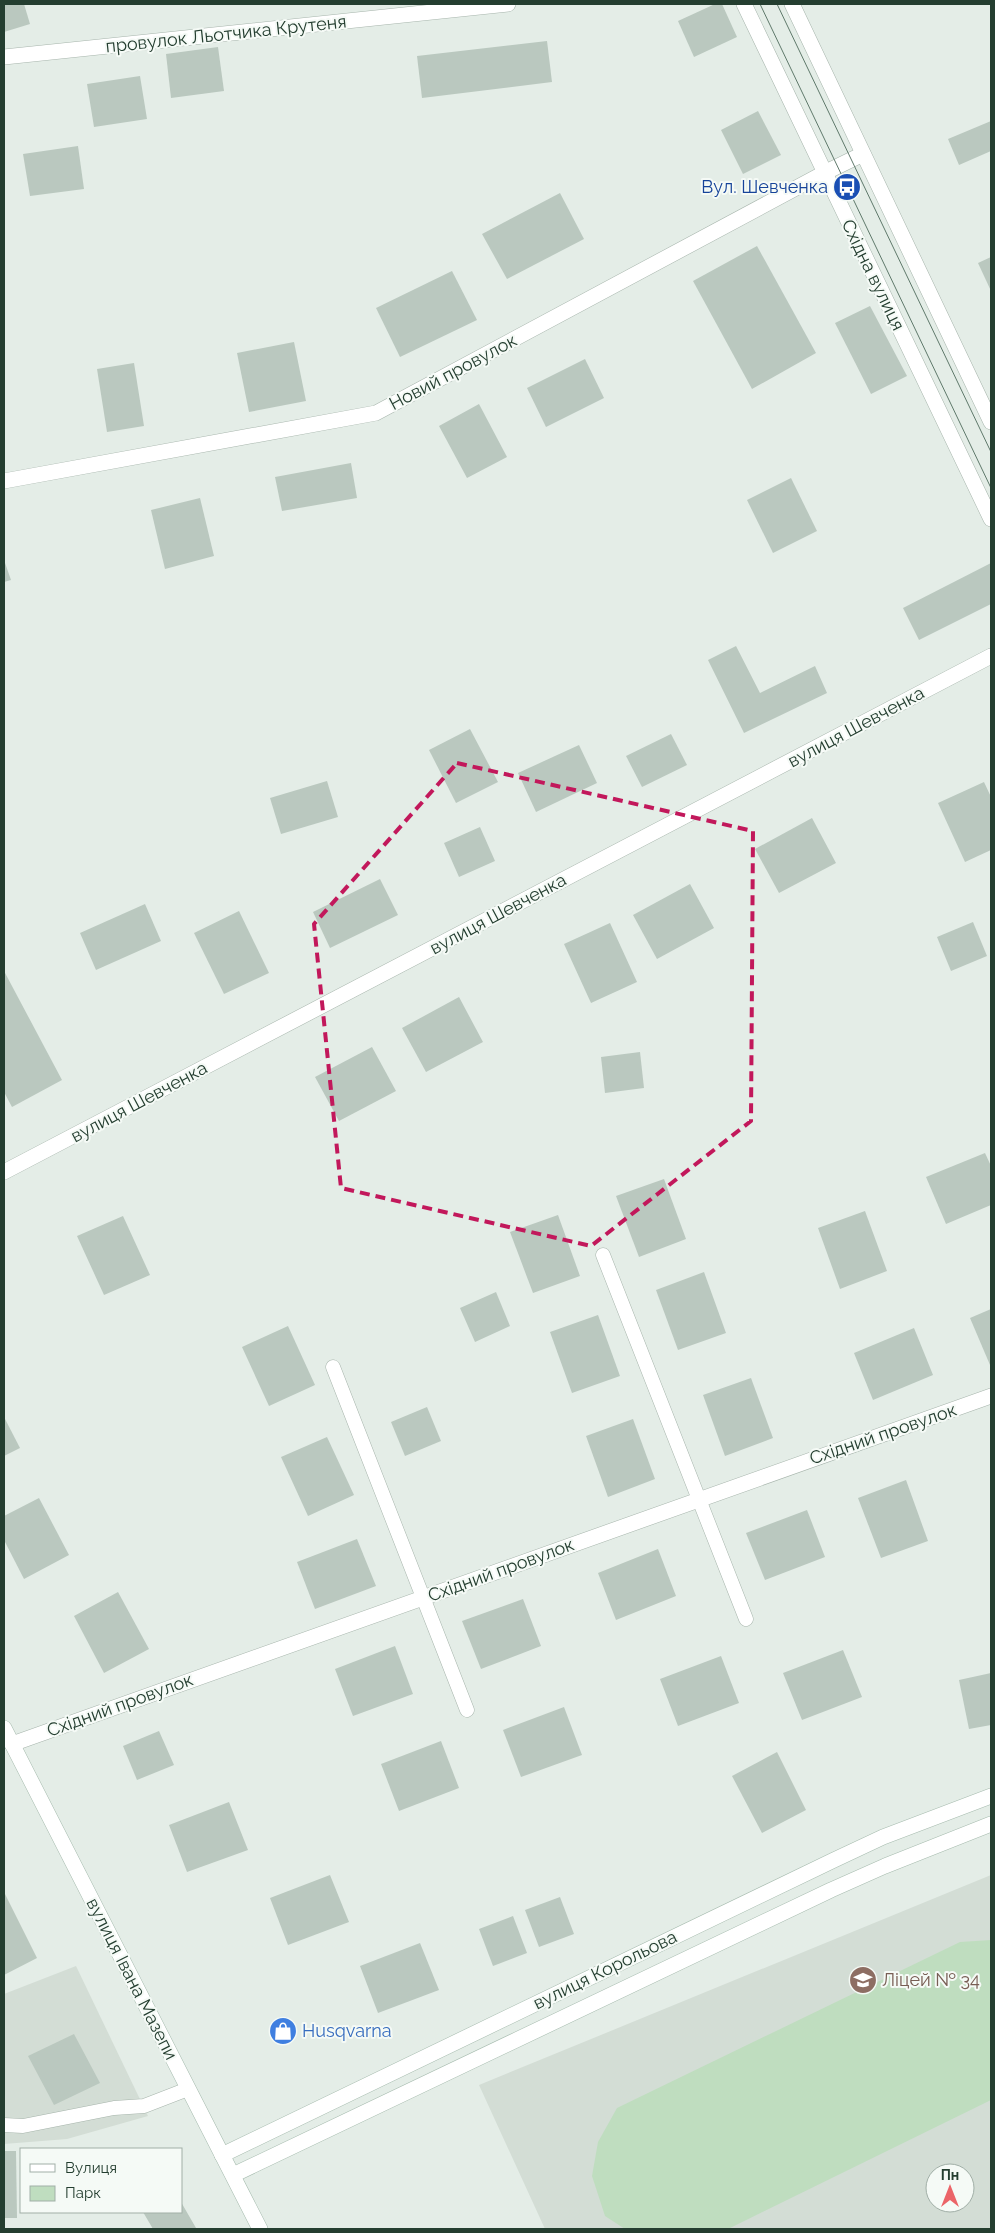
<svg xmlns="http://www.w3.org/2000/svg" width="995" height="2233" viewBox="0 0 995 2233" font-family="Raleway,sans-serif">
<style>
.built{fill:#d3ddd5;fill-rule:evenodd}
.green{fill:#bfddbf}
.building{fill:#bac8bf}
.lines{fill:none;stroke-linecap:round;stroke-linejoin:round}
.service-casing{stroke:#a7b5ac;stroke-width:15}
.minor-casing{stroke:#a7b5ac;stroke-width:16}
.tertiary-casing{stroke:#a7b5ac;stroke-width:16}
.secondary-casing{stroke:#a6bbae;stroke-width:16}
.service{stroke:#fff;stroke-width:14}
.minor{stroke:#fff;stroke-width:15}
.tertiary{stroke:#fff;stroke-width:15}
.secondary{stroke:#fff;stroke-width:15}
.tram{stroke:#5f796b;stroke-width:1}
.marked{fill:none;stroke:#c2185b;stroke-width:4;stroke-dasharray:10 6;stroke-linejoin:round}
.labels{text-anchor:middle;stroke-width:4;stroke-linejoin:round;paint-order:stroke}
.street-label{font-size:18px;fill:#243e30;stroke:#f5faf6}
.transit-label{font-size:18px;fill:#164399;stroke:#f5faf6;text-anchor:end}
.education-label{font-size:18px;fill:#785e54;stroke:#f5faf6;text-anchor:start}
.shop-label{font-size:18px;fill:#366cbe;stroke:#f5faf6;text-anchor:start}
</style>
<rect width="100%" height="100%" fill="#e4ede7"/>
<g class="built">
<path d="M 991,1875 L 991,2229 L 545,2229 L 479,2085 ZM 935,2173 L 965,2173 L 965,2203 L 935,2203 Z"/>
<path d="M 76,1966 L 148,2116 L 67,2139 L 4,2144 L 4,1994 Z"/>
</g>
<path class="green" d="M 991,1940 L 991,2100 L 728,2229 L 625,2229 L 605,2216 L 592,2176 L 598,2142 L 617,2108 L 960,1942 Z"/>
<g class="building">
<path d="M 4,4 L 24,4 L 30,24 L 4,32 Z"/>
<path d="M 715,4 L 722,4 L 737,37 L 694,57 L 678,21 Z"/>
<path d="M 547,41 L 552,82 L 422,98 L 417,56 Z"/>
<path d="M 218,47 L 224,91 L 171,98 L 166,54 Z"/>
<path d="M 140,76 L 147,119 L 94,127 L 87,84 Z"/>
<path d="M 758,111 L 781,155 L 743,174 L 721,130 Z"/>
<path d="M 991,121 L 991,151 L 959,165 L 948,139 Z"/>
<path d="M 78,146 L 84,189 L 30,196 L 23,154 Z"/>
<path d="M 560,193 L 584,239 L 507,279 L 482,234 Z"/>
<path d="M 757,246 L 816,353 L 752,389 L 693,281 Z"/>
<path d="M 991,257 L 991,291 L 978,263 Z"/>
<path d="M 452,271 L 477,320 L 400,357 L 376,308 Z"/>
<path d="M 870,306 L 907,376 L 871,394 L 835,323 Z"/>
<path d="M 294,342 L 306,401 L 249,412 L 237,353 Z"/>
<path d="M 585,359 L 604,398 L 546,427 L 527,388 Z"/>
<path d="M 134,363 L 144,426 L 107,432 L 97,369 Z"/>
<path d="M 479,404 L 507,457 L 467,478 L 439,426 Z"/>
<path d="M 351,463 L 357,498 L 282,511 L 275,477 Z"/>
<path d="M 791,478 L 817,531 L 773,553 L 747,500 Z"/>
<path d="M 200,498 L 214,556 L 165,569 L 151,510 Z"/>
<path d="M 4,560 L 11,580 L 4,582 Z"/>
<path d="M 991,563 L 991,604 L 919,640 L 903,608 Z"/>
<path d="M 736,646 L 760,693 L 815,666 L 827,693 L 744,733 L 708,660 Z"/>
<path d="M 470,729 L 498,782 L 456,803 L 429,750 Z"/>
<path d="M 671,734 L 687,765 L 642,787 L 626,756 Z"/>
<path d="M 579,745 L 597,783 L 536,812 L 518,773 Z"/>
<path d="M 327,781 L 338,817 L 281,834 L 270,798 Z"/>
<path d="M 984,782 L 991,797 L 991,850 L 965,862 L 938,803 Z"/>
<path d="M 812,818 L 836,863 L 779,893 L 755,849 Z"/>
<path d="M 480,827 L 495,861 L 459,877 L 444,843 Z"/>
<path d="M 380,879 L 398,915 L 330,948 L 313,912 Z"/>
<path d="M 690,884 L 714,928 L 657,959 L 633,915 Z"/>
<path d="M 145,904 L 161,941 L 96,970 L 80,933 Z"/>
<path d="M 239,911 L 269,973 L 224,994 L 194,933 Z"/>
<path d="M 973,922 L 987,956 L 951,971 L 937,937 Z"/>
<path d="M 610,923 L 637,982 L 591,1003 L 564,944 Z"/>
<path d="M 4,971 L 62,1080 L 12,1107 L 4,1092 Z"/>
<path d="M 459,997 L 483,1042 L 426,1072 L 402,1028 Z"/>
<path d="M 372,1047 L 396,1091 L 339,1121 L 315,1077 Z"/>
<path d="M 640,1052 L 644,1088 L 605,1093 L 601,1057 Z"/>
<path d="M 985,1153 L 991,1166 L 991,1205 L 946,1224 L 926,1177 Z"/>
<path d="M 664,1179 L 686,1239 L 639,1257 L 616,1196 Z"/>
<path d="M 865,1211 L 887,1271 L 840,1289 L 818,1228 Z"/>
<path d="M 558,1215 L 580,1276 L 533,1293 L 510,1232 Z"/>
<path d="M 123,1216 L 150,1275 L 104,1295 L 77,1236 Z"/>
<path d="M 704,1272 L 726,1333 L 678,1350 L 656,1290 Z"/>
<path d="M 496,1292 L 510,1326 L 475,1342 L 460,1308 Z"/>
<path d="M 991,1309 L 991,1364 L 990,1365 L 970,1318 Z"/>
<path d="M 598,1315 L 620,1376 L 572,1393 L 550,1332 Z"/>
<path d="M 288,1326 L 315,1385 L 269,1406 L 242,1347 Z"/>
<path d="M 914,1328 L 933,1375 L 873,1400 L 854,1353 Z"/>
<path d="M 751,1378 L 773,1438 L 725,1456 L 703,1395 Z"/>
<path d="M 427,1407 L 441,1441 L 405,1456 L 391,1422 Z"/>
<path d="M 4,1417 L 20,1448 L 4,1456 Z"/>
<path d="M 633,1419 L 655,1479 L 608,1497 L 586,1436 Z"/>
<path d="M 327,1437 L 354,1495 L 308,1516 L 281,1457 Z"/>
<path d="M 906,1480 L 928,1541 L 881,1558 L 858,1498 Z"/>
<path d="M 39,1498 L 69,1555 L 24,1579 L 4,1540 L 4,1516 Z"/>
<path d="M 807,1510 L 825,1557 L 765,1580 L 746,1533 Z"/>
<path d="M 357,1539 L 376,1586 L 315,1609 L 297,1562 Z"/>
<path d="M 658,1549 L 676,1596 L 616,1620 L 598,1573 Z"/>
<path d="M 118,1592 L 149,1649 L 104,1673 L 74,1616 Z"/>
<path d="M 523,1599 L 541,1646 L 481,1669 L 462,1621 Z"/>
<path d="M 395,1646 L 413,1694 L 353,1716 L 335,1669 Z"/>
<path d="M 843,1650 L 862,1697 L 802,1720 L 783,1673 Z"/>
<path d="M 721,1656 L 739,1703 L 678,1726 L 660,1679 Z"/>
<path d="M 991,1673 L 991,1725 L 969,1729 L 959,1680 Z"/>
<path d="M 564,1707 L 582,1755 L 521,1777 L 503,1730 Z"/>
<path d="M 159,1731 L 174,1765 L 137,1780 L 123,1746 Z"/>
<path d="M 441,1741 L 459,1788 L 399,1811 L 381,1764 Z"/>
<path d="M 777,1752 L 806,1810 L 762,1833 L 732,1776 Z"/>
<path d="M 229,1802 L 248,1850 L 187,1872 L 169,1825 Z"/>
<path d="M 330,1875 L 349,1922 L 288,1945 L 270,1898 Z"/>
<path d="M 4,1892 L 37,1958 L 4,1975 Z"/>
<path d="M 560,1897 L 574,1934 L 539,1947 L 525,1910 Z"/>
<path d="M 513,1916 L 527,1953 L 493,1966 L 479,1929 Z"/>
<path d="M 420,1943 L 439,1990 L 378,2013 L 360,1966 Z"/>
<path d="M 74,2034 L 100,2083 L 54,2105 L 28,2056 Z"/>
<path d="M 4,2151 L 16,2151 L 17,2218 L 4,2218 Z"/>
<path d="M 181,2202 L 196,2228 L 153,2229 L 143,2212 L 181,2212 Z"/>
</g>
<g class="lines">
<g class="service-casing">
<g id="service">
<path d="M 603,1255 L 746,1619"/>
<path d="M 333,1367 L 467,1710"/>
<path d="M 4,2125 L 23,2126 L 114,2108 L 144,2106 L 188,2089"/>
</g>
</g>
<g class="minor-casing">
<g id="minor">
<path d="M 4,57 L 508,4"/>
<path d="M 4,481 L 376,413 L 824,173 L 863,154"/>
<path d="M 12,1744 L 991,1396"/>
</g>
</g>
<g class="tertiary-casing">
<g id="tertiary">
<path d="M 744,4 L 991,519"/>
<path d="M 792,4 L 991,422"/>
<path d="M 4,1172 L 991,656"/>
</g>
</g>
<g class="secondary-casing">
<g id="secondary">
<path d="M 4,1728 L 260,2229"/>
<path d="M 222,2155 L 834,1860 L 883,1837 L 991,1796"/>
<path d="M 233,2175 L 831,1890 L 885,1866 L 991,1824"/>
</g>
</g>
<use href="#service" class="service"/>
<use href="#minor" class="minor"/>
<use href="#tertiary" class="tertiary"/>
<use href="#secondary" class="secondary"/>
<g class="tram">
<path d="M 760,4 L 991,488"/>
<path d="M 777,4 L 991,452"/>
</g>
</g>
<path class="marked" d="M 457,763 L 753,831 L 751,1121 L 591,1246 L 341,1188 L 314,924 Z"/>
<defs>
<g id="bus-disc" transform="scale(1.4375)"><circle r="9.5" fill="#1a4fb4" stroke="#f5faf6"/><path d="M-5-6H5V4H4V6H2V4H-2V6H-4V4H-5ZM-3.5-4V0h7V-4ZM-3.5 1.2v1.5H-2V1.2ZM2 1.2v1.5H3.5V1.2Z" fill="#fff"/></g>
<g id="school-disc" transform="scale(1.4375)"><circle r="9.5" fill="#8d6e63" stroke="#f5faf6"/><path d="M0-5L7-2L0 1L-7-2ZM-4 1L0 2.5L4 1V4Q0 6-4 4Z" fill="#fff"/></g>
<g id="shop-disc" transform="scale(1.4375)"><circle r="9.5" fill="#3f7fe0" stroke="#f5faf6"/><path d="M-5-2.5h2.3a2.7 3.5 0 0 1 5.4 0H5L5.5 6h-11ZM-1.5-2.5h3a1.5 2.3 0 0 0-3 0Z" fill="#fff"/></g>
</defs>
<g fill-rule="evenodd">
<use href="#bus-disc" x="847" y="187"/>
<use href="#school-disc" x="863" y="1980"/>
<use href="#shop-disc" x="283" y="2031"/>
</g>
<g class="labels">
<g class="street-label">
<text transform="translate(226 34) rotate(-6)" y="6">провулок Льотчика Крутеня</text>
<text transform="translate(873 275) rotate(64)" y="6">Східна вулиця</text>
<text transform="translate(453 372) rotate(-28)" y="6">Новий провулок</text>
<text transform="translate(856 727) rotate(-28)" y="6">вулиця Шевченка</text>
<text transform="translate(498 914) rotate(-28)" y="6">вулиця Шевченка</text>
<text transform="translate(139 1102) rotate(-28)" y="6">вулиця Шевченка</text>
<text transform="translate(883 1434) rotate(-19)" y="6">Східний провулок</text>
<text transform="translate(501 1570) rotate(-20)" y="6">Східний провулок</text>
<text transform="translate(120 1705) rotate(-20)" y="6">Східний провулок</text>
<text transform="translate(605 1970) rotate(-26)" y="6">вулиця Корольова</text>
<text transform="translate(132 1979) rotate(63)" y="6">вулиця Івана Мазепи</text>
</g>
<g class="transit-label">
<text x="828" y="193">Вул. Шевченка</text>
</g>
<g class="education-label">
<text x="882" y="1986">Ліцей № 34</text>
</g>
<g class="shop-label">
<text x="302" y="2037">Husqvarna</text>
</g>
</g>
<rect width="995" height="2233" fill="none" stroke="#243e30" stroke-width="10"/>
<rect x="20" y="2148" width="162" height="65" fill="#f5faf6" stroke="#a1afa7"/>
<rect x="30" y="2164" width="25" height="8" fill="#ffffff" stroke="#a1afa7"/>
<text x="65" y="2173" font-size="15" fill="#243e30">Вулиця</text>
<rect x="30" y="2186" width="25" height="15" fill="#bfddbf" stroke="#a1afa7"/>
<text x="65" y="2198" font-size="15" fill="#243e30">Парк</text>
<g transform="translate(950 2188)"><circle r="24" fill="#f5faf6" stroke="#a1afa7"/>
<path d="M0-4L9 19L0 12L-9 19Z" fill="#eb6468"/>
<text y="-8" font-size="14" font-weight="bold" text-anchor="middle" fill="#243e30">Пн</text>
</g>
</svg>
